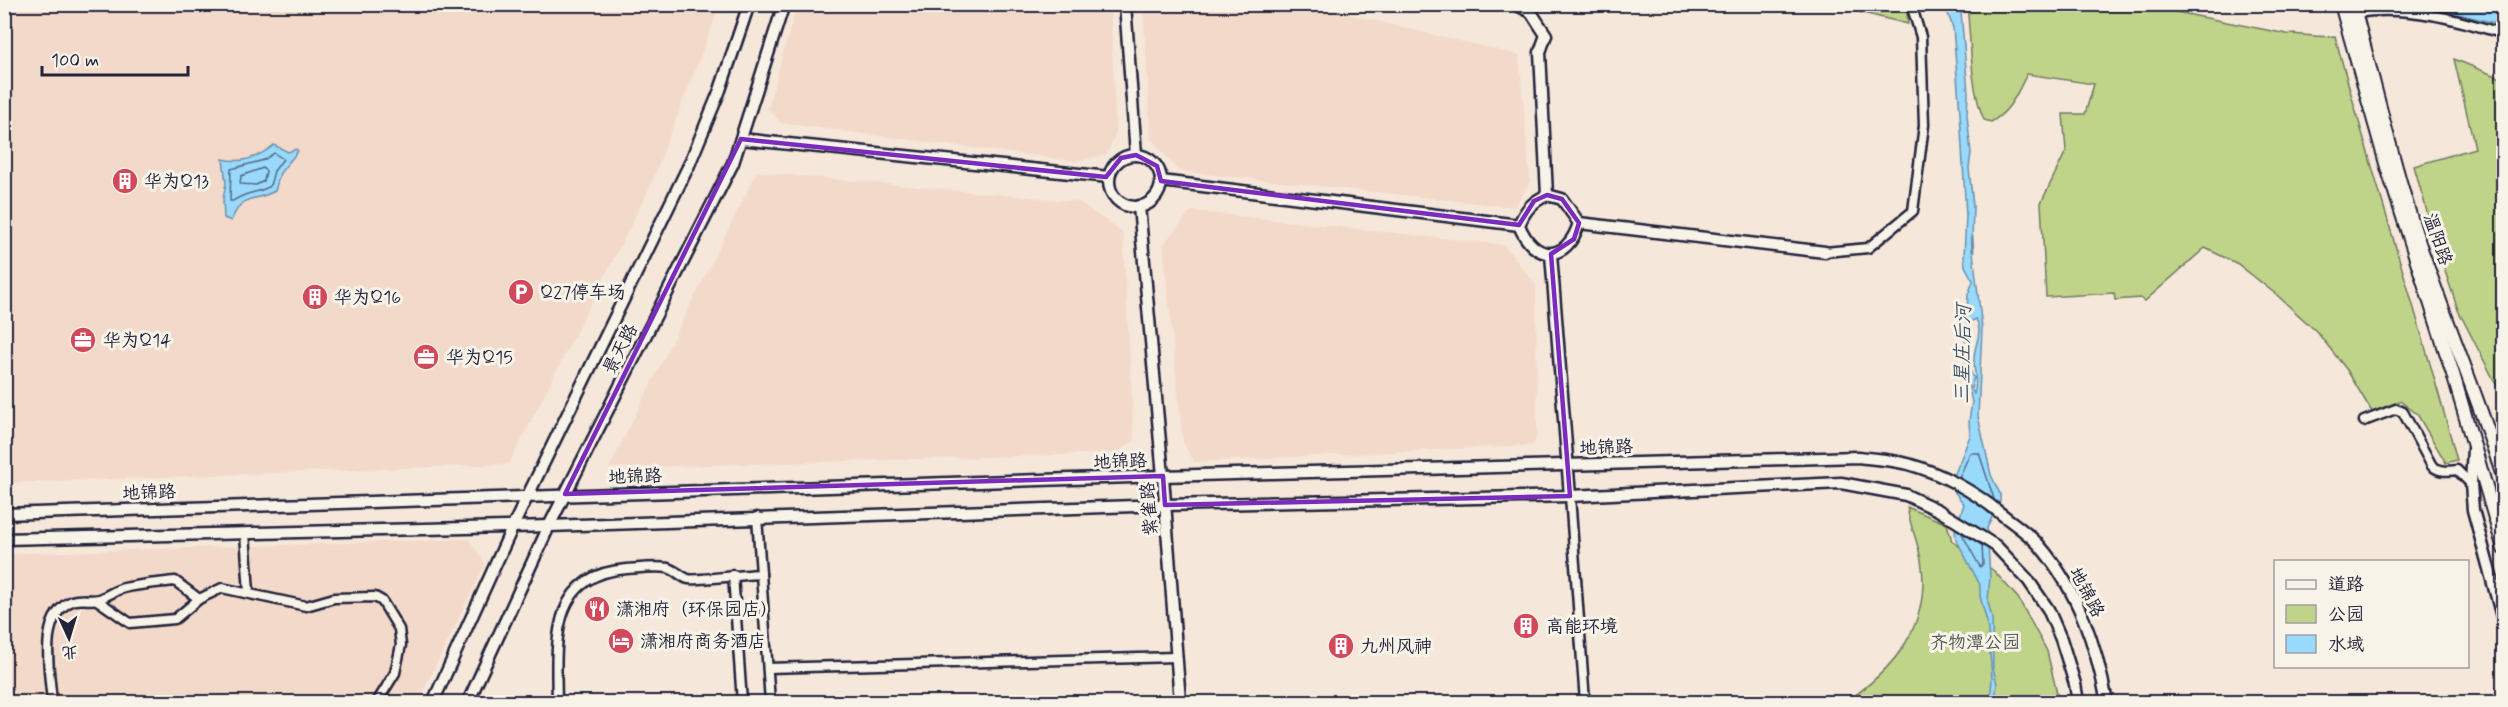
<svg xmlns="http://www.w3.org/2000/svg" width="2508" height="707" viewBox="0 0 2508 707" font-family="Mynerve,'LXGW WenKai TC',sans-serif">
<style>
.built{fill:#f3d9c9}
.green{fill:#bfd389;stroke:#707a62;stroke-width:1.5}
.water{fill:#99d9fb;stroke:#6990ae;stroke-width:1.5;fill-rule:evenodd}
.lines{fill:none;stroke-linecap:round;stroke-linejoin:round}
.shore{stroke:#526b88;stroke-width:1.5}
.stream{stroke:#6990ae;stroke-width:3}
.minor-casing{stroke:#22223b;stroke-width:13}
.tertiary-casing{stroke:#22223b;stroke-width:15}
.secondary-casing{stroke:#22223b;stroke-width:16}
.minor{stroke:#f7f3e8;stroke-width:8}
.tertiary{stroke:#f7f3e8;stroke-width:10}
.secondary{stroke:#f7f3e8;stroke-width:12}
.marked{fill:none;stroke:#7b2cbf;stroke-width:4.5;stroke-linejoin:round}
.labels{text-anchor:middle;stroke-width:6;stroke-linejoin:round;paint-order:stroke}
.poi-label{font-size:18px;fill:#22223b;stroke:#f7f3e8;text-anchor:start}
.street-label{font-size:18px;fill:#22223b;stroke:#f7f3e8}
.park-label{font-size:18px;fill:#515752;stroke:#f7f3e8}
.water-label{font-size:20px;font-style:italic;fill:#40506b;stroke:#f7f3e8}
</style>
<rect width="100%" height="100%" fill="#f5e7da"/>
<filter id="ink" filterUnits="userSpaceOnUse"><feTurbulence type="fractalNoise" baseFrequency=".0167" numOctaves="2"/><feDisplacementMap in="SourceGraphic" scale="12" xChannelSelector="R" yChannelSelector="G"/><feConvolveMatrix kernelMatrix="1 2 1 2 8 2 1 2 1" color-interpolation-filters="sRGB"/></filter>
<g filter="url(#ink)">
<g class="built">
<path d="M 797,4 L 1110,5 L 1116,133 L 1106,155 L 1074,161 L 781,123 L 768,108 Z"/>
<path d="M 4,5 L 720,5 L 649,189 L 509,464 L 5,483 Z"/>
<path d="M 1143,5 L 1309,5 L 1519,55 L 1530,182 L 1514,207 L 1179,171 L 1151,139 Z"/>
<path d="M 757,172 L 1079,202 L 1123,233 L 1134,441 L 1115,453 L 609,468 Z"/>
<path d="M 1191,211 L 1504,245 L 1536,285 L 1537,436 L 1533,445 L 1194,462 L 1183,442 L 1163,245 Z"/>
<path d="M 469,539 L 485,564 L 418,702 L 5,702 L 4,554 Z"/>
</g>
<g class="green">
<path d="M 1830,5 L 1906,5 L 1908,24 Z"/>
<path d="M 1967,5 L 2141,5 L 2287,34 C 2303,34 2318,38 2335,36 C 2373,178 2419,318 2457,460 L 2446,463 L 2417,414 L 2400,401 L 2372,412 L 2347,370 L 2317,332 L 2278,296 L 2238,264 L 2205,248 L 2145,301 L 2140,298 L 2115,300 L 2114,293 L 2046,297 L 2041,203 L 2066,151 L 2063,114 L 2085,114 L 2094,84 L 2027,74 C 2017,93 2011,111 1991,122 L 1984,120 C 1970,87 1971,40 1967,5 Z"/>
<path d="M 2454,59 L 2503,79 L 2503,403 L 2501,394 L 2458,310 L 2437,247 L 2414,166 L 2475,148 Z"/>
<path d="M 1907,507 L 1947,524 L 1952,541 L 1994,571 L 2018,598 L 2047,651 L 2059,702 L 1846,702 C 1895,668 1932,624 1921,560 C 1918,541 1910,527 1907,507 Z"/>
</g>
<g class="water">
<path d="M 1945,5 L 1959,5 L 1961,12 L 1968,92 L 1967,115 L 1971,153 L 1969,168 L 1973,206 L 1972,244 L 1982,328 L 1978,416 L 1991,475 L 2000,494 L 2000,501 L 1987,528 L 1990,576 L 1988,602 L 1992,618 L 1993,668 L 1997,684 L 1995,702 L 1990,702 L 1992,678 L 1989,641 L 1987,622 L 1980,596 L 1980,585 L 1956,539 L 1955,531 L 1964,504 L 1953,490 L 1952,481 L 1970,436 L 1969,421 L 1972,402 L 1965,370 L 1965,340 L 1968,295 L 1973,281 L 1965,266 L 1964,256 L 1966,216 L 1960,113 L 1953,28 ZM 1976,319 C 1984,333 1973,346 1974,361 C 1974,372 1978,383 1974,394 L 1971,388 L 1974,378 C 1966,370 1967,334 1970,322 Z"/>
<path d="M 2421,5 L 2503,5 L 2503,25 Z"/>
<path d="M 274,145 L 288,152 L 296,149 L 298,151 L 280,173 L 275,191 C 250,204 244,191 231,221 L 224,218 L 223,199 L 226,183 L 223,159 C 242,164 259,157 274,145 Z"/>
</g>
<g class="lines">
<g class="shore">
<path d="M 274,153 L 283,159 L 274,171 L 270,186 C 255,195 249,190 233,201 L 230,201 L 231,169 L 264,160 Z"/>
<path d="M 263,168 L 266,171 L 264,181 L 256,185 L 240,184 L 241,176 Z"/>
<path d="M 1959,478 L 1970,453 L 1979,453 L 1994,499"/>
<path d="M 1961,532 L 1980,567 L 1983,564 L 1982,545"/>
</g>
<path class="stream" d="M 1972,237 L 1973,251"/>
<g class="minor-casing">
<g id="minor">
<path d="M 2356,13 C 2405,5 2456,19 2504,34"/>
<path d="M 1825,252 L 1868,248 L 1913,211 L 1924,125 L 1921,37 L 1911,4"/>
<path d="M 2364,421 L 2396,409 L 2403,412 L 2432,466 C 2440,472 2446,471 2457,470 L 2471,484"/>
<path d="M 1570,496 L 1585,702"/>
<path d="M 757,517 L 770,702"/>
<path d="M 245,533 L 249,593"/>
<path d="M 733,575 L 742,702"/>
<path d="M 97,600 L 130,623 L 175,619 L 199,599"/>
<path d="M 768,668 L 1176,657"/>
<path d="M 52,702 C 50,673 37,616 72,601 C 81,598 91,601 99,599 C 108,596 115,590 124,588 C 141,584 158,583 175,581 L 199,599 L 222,588 L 306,606 L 334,598 L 375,597 L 382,601 L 399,629 L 401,645 L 395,673 L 377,702"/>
<path d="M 557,702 C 556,644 549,574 627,569 C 640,568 656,566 668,568 C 676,570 681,577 688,579 C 694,581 750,574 761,574"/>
</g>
</g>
<g class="tertiary-casing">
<g id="tertiary">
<path d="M 1125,4 L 1136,155"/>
<path d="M 1515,4 L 1531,12 L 1546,35 L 1540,52 L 1547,195"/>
<path d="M 741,139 L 1109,177"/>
<circle cx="1135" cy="181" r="26"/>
<path d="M 1161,181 L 1519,225"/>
<path d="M 1547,195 L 1562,199 L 1579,223 C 1567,263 1534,263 1519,225 C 1525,210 1532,202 1547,195 Z"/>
<path d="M 1139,206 L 1163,476 L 1180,702"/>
<path d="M 1579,223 L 1825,252"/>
<path d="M 1551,254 L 1570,496"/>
<path d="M 2473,448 L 2471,484 L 2473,510 L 2504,624"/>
<path d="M 4,514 L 1163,476 L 1858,457 C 1874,459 1892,460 1908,464 C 1941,473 1975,492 2000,513 C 2013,523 2028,533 2039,545 C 2078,590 2096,645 2107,702"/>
<path d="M 4,539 L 549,526 L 1165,505 L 1570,496 L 1841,483 L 1906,495 L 1938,510 L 1996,546 L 2028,580 L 2048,609 L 2061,639 L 2075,684 L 2078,702"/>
<path d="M 433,702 L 513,526 L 689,165 L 720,90 L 749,4"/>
<path d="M 468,702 L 549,526 L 733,163 L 784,4"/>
</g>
</g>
<g class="secondary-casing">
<g id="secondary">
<path d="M 2341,4 L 2387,167 L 2453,374 L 2504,549"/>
<path d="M 2353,4 C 2373,78 2390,153 2413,225 C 2441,311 2478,394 2504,480"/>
</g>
</g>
<use href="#minor" class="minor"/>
<use href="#tertiary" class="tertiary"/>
<use href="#secondary" class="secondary"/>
</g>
</g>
<path class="marked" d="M 741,139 L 1106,177 L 1121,158 L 1136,155 L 1157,166 L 1161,181 L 1519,225 L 1534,201 L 1547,195 L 1562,199 L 1579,223 L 1574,239 L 1551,254 L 1570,496 L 1165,505 L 1163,476 L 565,494 Z"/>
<defs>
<g id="building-disc" transform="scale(1.35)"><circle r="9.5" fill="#d1495b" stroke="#f7f3e8"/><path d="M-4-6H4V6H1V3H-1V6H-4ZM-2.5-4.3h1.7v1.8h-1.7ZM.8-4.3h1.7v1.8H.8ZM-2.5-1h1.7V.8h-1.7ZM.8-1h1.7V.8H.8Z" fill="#fff"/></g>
<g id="parking-disc" transform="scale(1.35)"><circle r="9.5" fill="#d1495b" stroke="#f7f3e8"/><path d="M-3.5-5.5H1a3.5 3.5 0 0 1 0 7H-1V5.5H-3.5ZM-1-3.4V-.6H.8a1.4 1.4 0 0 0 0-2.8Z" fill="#fff"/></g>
<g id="office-disc" transform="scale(1.35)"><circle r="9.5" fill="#d1495b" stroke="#f7f3e8"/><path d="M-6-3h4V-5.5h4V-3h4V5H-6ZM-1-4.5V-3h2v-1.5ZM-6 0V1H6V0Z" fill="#fff"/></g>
<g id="restaurant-disc" transform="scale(1.35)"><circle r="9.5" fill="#d1495b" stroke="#f7f3e8"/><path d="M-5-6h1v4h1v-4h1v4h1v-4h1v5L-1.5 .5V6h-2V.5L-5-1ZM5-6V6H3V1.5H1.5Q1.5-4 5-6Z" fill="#fff"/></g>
<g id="hotel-disc" transform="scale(1.35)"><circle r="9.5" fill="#d1495b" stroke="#f7f3e8"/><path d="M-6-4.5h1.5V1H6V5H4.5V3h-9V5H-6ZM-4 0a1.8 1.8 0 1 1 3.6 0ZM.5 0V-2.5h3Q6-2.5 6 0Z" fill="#fff"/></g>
</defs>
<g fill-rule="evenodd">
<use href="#building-disc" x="125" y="181"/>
<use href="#parking-disc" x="521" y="292"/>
<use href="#building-disc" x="315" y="297"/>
<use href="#office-disc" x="83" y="340"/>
<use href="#office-disc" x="426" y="357"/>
<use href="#restaurant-disc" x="597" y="609"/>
<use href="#building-disc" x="1526" y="626"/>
<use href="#hotel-disc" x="621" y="641"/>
<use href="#building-disc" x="1341" y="646"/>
</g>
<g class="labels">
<g class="poi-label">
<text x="144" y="187">华为Q13</text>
<text x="540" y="298">Q27停车场</text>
<text x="334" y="303">华为Q16</text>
<text x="103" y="346">华为Q14</text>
<text x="446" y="363">华为Q15</text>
<text x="616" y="615">潇湘府（环保园店）</text>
<text x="1546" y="632">高能环境</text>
<text x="640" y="647">潇湘府商务酒店</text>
<text x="1360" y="652">九州风神</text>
</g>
<g class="street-label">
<text transform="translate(2438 239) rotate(71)" y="6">温阳路</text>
<text transform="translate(620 349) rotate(-63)" y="6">景天路</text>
<text transform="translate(1606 447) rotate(-2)" y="6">地锦路</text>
<text transform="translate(1120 461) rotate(-2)" y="6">地锦路</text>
<text transform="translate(635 476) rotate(-2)" y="6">地锦路</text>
<text transform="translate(149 492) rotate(-2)" y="6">地锦路</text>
<text transform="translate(1149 509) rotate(-94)" y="6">紫雀路</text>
<text transform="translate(2087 592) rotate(62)" y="6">地锦路</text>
</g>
<g class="park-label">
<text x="1975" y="648">齐物潭公园</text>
</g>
<g class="water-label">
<text transform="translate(1962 354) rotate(-89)" y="7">三星庄后河</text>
</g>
</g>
<rect width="2508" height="707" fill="none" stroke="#f7f3e8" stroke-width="24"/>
<rect x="12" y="12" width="2484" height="683" fill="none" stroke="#22223b" stroke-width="2" filter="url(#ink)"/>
<rect x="2274" y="560" width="195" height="108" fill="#f7f3e8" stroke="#a29fa3" stroke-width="1.5"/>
<rect x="2286" y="580" width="30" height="9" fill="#f7f3e8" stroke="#a29fa3" stroke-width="1.5"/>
<text x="2328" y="590" font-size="18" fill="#22223b">道路</text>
<rect x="2286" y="605" width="30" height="18" fill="#bfd389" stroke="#a29fa3" stroke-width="1.5"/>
<text x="2328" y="620" font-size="18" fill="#22223b">公园</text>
<rect x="2286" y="635" width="30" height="18" fill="#99d9fb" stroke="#a29fa3" stroke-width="1.5"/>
<text x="2328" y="650" font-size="18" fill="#22223b">水域</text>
<g transform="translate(69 638) rotate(176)" stroke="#f7f3e8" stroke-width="4.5" paint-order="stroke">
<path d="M0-4.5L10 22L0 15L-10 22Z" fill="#22223b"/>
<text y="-9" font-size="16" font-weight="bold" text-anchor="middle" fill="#22223b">北</text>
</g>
<path d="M42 66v9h146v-9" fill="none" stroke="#22223b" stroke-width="3"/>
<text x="51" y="66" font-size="18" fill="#22223b" stroke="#f7f3e8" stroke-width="4.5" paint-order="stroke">100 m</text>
</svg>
